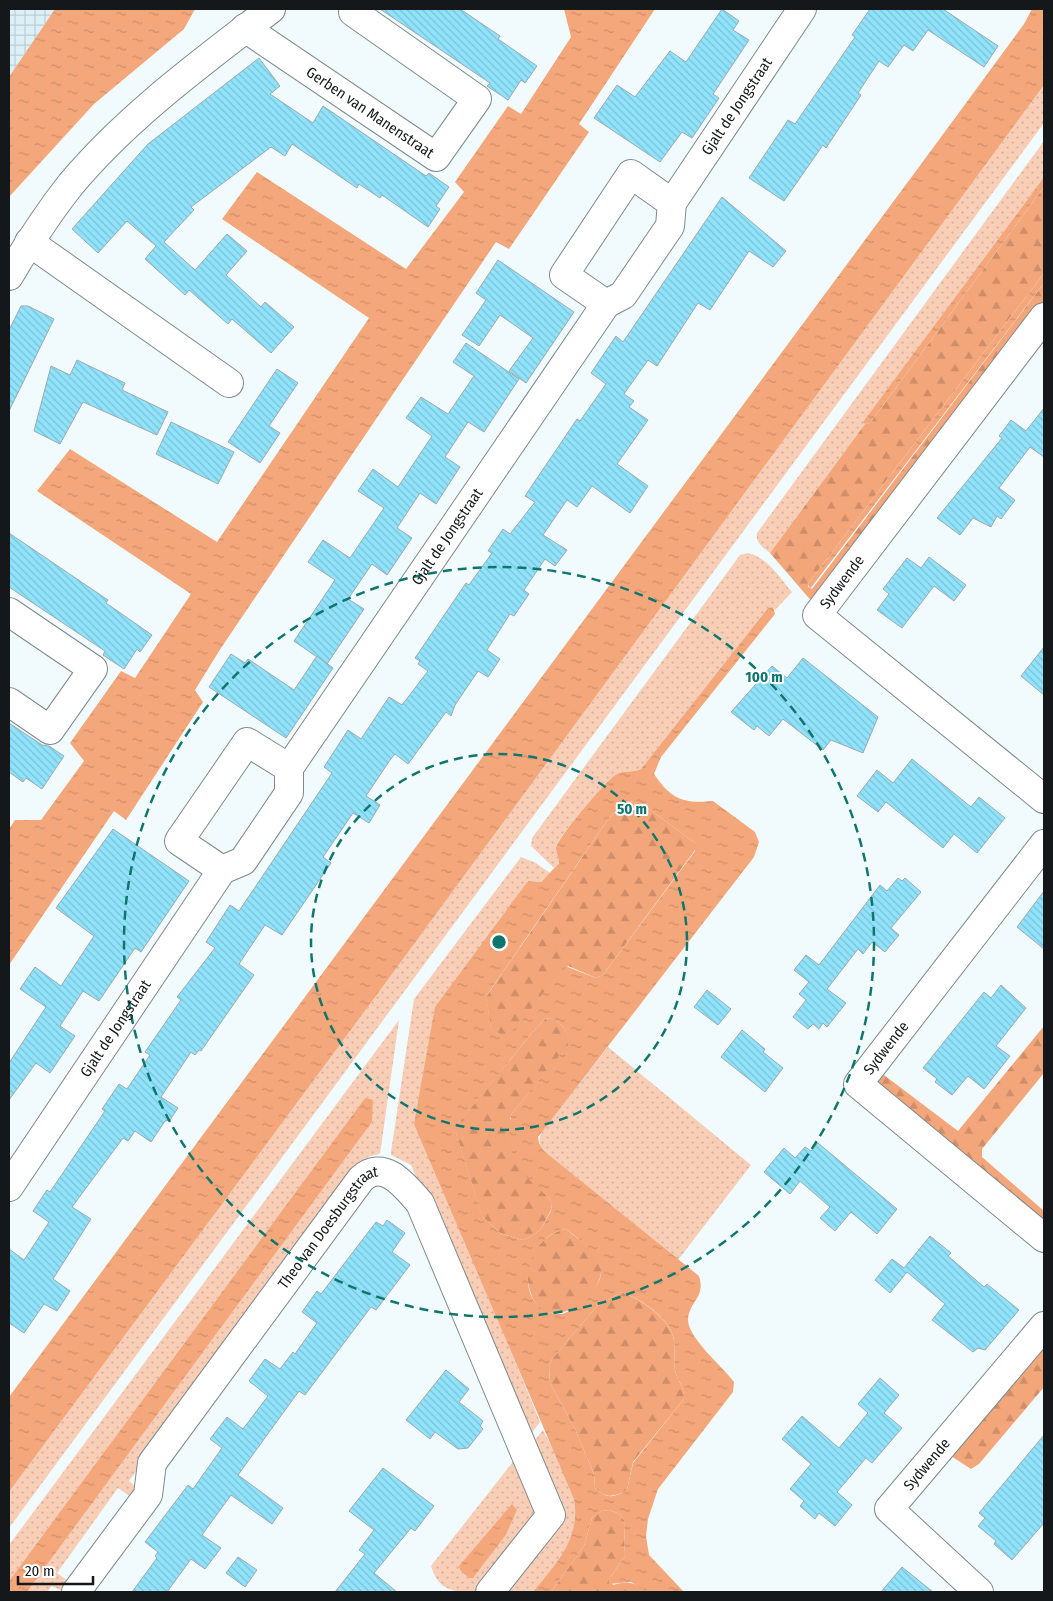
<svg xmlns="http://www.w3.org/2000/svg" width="1053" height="1601" viewBox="0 0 1053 1601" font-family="'Fira Sans Condensed',sans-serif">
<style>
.industrial{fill:url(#industrial-grid)}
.grass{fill:url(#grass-dots);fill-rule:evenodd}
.forest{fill:url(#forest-firs)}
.water{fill:url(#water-ripples);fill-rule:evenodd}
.building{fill:url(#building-back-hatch);stroke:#9eaaad}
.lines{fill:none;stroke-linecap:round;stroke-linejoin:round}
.minor-casing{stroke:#7f8a8d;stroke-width:30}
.minor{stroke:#fff;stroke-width:28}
.ring{fill:none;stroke:#0f766e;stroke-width:2.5;stroke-dasharray:9 6}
.labels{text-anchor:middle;stroke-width:4;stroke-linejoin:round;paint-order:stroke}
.street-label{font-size:15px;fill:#14181a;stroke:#fff}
.centre{fill:#0f766e;stroke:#fff;stroke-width:2.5}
.ring-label{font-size:15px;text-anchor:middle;font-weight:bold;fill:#0f766e;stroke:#fff;stroke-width:4;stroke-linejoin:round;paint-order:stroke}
</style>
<defs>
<pattern id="industrial-grid" width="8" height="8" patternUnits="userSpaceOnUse" patternTransform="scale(1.25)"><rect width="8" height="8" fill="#dbf1f7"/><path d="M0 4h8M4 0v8" fill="none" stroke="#bbced3"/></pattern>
<pattern id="grass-dots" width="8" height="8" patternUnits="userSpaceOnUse" patternTransform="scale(1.25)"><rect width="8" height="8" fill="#f9ceb7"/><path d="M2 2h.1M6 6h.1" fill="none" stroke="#d5b09d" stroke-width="1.8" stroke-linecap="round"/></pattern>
<pattern id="forest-firs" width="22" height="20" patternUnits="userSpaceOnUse" patternTransform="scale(1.25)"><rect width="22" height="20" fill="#f3a67a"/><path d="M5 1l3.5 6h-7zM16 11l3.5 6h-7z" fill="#cf8e69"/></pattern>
<pattern id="water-ripples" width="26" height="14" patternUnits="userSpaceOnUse" patternTransform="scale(1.25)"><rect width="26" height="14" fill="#f4a77b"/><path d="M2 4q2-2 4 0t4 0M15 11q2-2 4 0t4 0" fill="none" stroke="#d08f6a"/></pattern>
<pattern id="building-back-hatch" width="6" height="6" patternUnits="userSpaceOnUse" patternTransform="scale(1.25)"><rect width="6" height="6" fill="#90e3fb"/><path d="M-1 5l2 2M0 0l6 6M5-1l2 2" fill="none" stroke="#7bc2d7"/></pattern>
</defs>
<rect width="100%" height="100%" fill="#f1fbfe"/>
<path class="industrial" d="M 9,9 L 55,9 L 9,77 Z"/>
<g class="grass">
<path d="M 1044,85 L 1044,123 L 9,1528 L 9,1492 L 376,996 Z"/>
<path d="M 1044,141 L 1044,177 L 864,421 L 865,424 L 770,553 C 763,547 755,543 757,533 Z"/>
<path d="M 748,553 C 767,557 780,578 792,592 L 775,610 L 773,607 L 768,608 L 641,769 C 633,773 623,770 615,775 C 605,782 558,837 556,847 C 556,851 559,858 559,862 L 554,868 L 531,846 L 532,838 L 740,555 Z"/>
<path d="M 521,857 L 536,863 L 550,873 L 540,882 L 527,881 L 483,1283 L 540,1422 L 531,1434 L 526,1436 L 411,1165 L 391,1155 L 391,1152 L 414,999 Z"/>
<path d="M 399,1020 L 380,1154 L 370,1156 L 359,1163 L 129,1481 L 135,1486 L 135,1500 L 118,1488 L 57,1573 L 72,1584 L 68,1590 L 62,1591 L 52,1586 L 47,1592 L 27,1592 L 372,1122 L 365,1098 L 9,1581 L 9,1545 Z"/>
<path d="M 608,1047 L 751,1165 L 678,1260 L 544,1151 C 536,1139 540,1135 547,1124 Z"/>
<path d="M 543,1430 C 561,1465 590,1507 569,1546 C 560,1563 545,1578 533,1592 L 501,1592 L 561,1517 L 531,1445 Z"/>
<path d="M 516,1458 L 538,1509 L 478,1592 C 454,1592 439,1592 431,1566 ZM 517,1510 L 506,1535 L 473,1578 Z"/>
</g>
<g class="forest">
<path d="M 1044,187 L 1044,273 L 808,584 L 808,587 L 812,589 L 1044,283 L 1044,300 L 814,604 L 770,553 L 865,424 L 870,423 Z"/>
<path d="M 630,801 L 642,804 L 695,843 L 695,850 L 603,975 L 596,978 L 568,966 L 515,1030 L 502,1036 L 491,1029 L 486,997 L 607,821 L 621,805 Z"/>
<path d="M 550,1018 C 563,1024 569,1031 569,1045 L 512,1113 L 510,1119 L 519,1167 L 549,1198 L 552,1204 L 551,1210 L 541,1229 L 532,1236 L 522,1240 L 500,1233 L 482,1216 L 456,1133 L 456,1126 L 532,1033 L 545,1019 Z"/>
<path d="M 1044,1026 L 1044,1073 L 982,1149 L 982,1157 L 1044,1211 L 1044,1250 L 867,1072 L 884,1075 L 958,1131 Z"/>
<path d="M 566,1229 C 578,1239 593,1248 599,1261 C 614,1291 545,1343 530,1291 C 527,1281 526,1266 531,1257 C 537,1244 552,1231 566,1229 Z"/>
<path d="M 621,1292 C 638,1298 667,1316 673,1336 C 676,1346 673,1359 675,1370 C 677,1381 685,1387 684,1399 L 633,1462 L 627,1490 C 614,1497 606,1499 595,1488 L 594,1474 L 575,1429 L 550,1383 L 549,1366 L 552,1359 L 597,1306 Z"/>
<path d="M 1044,1340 L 1044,1387 L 979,1464 L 971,1469 L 948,1454 Z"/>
<path d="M 609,1510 L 620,1514 L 624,1520 L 625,1556 L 609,1579 L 613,1585 C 628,1581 635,1582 647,1592 L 551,1592 L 584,1546 L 592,1518 L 601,1511 Z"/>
</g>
<g class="water">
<path d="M 55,9 L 195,9 L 184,29 L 94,104 L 9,197 L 9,77 Z"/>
<path d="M 564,9 L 655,9 L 579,124 L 589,132 L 509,249 L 496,242 L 221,648 L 195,690 L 203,702 L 126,820 L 114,811 L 9,965 L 9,829 L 15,820 L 41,820 L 84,761 L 70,743 L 121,671 L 135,678 L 191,594 L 37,491 L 70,449 L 217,542 L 369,318 L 222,219 L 257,172 L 406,269 L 464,192 L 455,182 L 508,106 L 521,114 L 571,37 Z"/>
<path d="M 1032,9 L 1044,9 L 1044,85 L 376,996 L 9,1492 L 9,1397 L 930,152 L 1024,24 Z"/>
<path d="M 1044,177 L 1044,187 L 870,423 L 865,424 L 863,422 Z"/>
<path d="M 1044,273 L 1044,283 L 810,589 L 808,584 Z"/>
<path d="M 773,607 L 775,614 L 661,757 L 654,774 C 671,799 683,804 713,801 L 755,832 L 759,842 L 754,857 L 538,1137 L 539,1143 L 544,1151 L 699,1276 C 706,1298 689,1301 688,1320 C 688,1338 723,1367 734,1382 L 733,1392 L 658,1489 L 648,1519 L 646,1536 L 649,1555 L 684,1592 L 647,1592 L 631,1582 L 609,1584 L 609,1579 L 625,1556 L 624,1520 L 620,1514 L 609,1510 L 601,1511 L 592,1518 L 584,1546 L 551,1592 L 533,1592 C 557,1563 581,1538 574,1499 L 414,1124 L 435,1007 L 528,881 L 541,882 L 559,863 C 559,858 556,852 556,848 C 558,837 605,782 615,775 C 623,770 633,773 641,769 L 768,608 ZM 630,801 L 642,804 L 695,843 L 695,851 L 603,975 L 596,978 L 565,966 C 550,980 518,1034 503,1035 L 491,1029 L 486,996 L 607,821 L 621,805 ZM 550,1018 C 563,1024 569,1031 568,1045 L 512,1113 C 506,1129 510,1152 518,1166 C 525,1178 539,1188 549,1198 L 552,1204 L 551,1211 L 541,1229 L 532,1236 L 522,1240 L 500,1233 L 482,1216 L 456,1133 L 456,1126 L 532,1033 L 545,1019 ZM 566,1229 C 596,1252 620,1272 580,1302 C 573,1308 567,1315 557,1314 C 510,1307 525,1235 566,1229 ZM 621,1292 C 639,1298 667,1316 673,1336 C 676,1346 673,1359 675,1370 C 677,1381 685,1387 684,1399 L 633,1463 L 627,1490 C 614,1498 606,1499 595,1488 L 594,1474 L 575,1429 L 550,1383 L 549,1366 L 552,1359 L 597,1306 Z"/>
<path d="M 365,1098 L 373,1100 L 372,1122 L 27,1592 L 9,1592 L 9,1581 Z"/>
<path d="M 512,1504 L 517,1510 L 506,1535 L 473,1578 L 469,1578 L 460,1570 L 459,1566 Z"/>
</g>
<g class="building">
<path d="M 380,9 L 460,9 L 500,36 L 498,39 L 537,66 L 525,83 L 521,80 L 508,100 L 487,86 L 490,83 Z"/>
<path d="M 722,9 L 739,21 L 733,30 L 749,40 L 713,94 L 719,98 L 692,138 L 682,132 L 660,162 L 594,118 L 617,85 L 635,97 L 670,51 L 686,62 Z"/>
<path d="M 870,9 L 943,9 L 998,46 L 984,67 L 928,30 L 913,51 L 904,45 L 888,67 L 879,61 L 858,93 L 861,95 L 826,148 L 823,145 L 784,201 L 749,178 L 788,120 L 795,124 L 855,37 L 852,35 Z"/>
<path d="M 259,58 L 280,86 L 270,94 L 313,123 L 323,106 L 426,176 L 429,173 L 449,187 L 436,206 L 440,209 L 428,227 L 382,195 L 380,198 L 359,184 L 357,188 L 292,144 L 285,156 L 271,147 L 191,207 L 194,210 L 164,242 L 195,270 L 227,234 L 247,251 L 226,275 L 261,307 L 265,302 L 294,327 L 271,353 L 232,319 L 228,324 L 189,290 L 185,295 L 145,259 L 156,246 L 127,221 L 98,253 L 72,229 L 148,144 Z"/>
<path d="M 722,197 L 786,251 L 773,267 L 749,251 L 710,310 L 698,303 L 657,366 L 648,360 L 624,394 L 634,401 L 629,407 L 648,420 L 617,464 L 648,486 L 630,513 L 592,486 L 577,507 L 567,500 L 543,535 L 567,550 L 555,566 L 545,559 L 524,590 L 529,594 L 514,616 L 510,614 L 487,650 L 500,659 L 488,677 L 478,671 L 455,705 L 451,716 L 446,712 L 408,764 L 395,754 L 390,760 L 366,796 L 380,805 L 369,823 L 353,813 L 323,857 L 331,863 L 282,935 L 265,925 L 239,964 L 254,975 L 201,1051 L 199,1050 L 195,1055 L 191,1052 L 161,1097 L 178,1108 L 170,1120 L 165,1121 L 151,1142 L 135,1131 L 128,1141 L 123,1138 L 72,1207 L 91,1219 L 53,1279 L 70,1291 L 57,1311 L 44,1304 L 24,1333 L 9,1323 L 9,1249 L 24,1260 L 49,1222 L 33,1211 L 47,1190 L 50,1192 L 105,1111 L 102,1109 L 119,1084 L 127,1089 L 150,1055 L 145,1052 L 181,1000 L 177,997 L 215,948 L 206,942 L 230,905 L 239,911 L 332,773 L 324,767 L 348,730 L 361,739 L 389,697 L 402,705 L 428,671 L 418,664 L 420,661 L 415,658 L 466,583 L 469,585 L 492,553 L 488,551 L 503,529 L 510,534 L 535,502 L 525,496 L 577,419 L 580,421 L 606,384 L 591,373 L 616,336 L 623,342 Z"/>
<path d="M 498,260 L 574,312 L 526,383 L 509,371 L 533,338 L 500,315 L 479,346 L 462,335 L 486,300 L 476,293 Z"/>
<path d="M 21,306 L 28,306 L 54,319 L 9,411 L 9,330 Z"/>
<path d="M 466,343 L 519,379 L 484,432 L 468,422 L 445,457 L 460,467 L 436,504 L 420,493 L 397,528 L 412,538 L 387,575 L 372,564 L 348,599 L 364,609 L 327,664 L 294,641 L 335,580 L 308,562 L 323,540 L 350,558 L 384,508 L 358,491 L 373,469 L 398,487 L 432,436 L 406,418 L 421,397 L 448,414 L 474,376 L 453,362 Z"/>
<path d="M 77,360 L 125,383 L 122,390 L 168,412 L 157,435 L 83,402 L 60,444 L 34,431 L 51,366 L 70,375 Z"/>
<path d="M 277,369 L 298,383 L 269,426 L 280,433 L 260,463 L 228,442 Z"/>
<path d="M 1044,408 L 1044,457 L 1030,447 L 999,488 L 1015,500 L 1001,519 L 997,516 L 991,527 L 973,518 L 960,535 L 937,518 L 1002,438 L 999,436 L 1011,420 L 1026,431 Z"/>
<path d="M 171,422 L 234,452 L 218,484 L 156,454 Z"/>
<path d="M 9,533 L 108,600 L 106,603 L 152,635 L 140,652 L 137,649 L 124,669 L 103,655 L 105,651 L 9,587 Z"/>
<path d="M 929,557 L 966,585 L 954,601 L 934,586 L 902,628 L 877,610 L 889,594 L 883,589 L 907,558 L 921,568 Z"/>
<path d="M 1044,647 L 1044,695 L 1021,676 Z"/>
<path d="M 231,654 L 245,663 L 248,659 L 294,690 L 317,656 L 333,668 L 286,738 L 209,687 Z"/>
<path d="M 803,658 L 878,717 L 863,753 L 831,740 L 823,750 L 783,719 L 769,736 L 757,726 L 754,730 L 731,712 L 772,666 L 787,678 Z"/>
<path d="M 9,723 L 42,745 L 49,746 L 64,756 L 42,789 L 26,778 L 23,782 L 9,772 Z"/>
<path d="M 912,759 L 971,807 L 979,797 L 1005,818 L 977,853 L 954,834 L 943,848 L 886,802 L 878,812 L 857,796 L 877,770 L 893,783 Z"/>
<path d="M 113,829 L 189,881 L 141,952 L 135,948 L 99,1001 L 83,991 L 60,1026 L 75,1036 L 50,1073 L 36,1063 L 9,1100 L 9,1063 L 46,1007 L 20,989 L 35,967 L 61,986 L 94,936 L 56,908 Z"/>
<path d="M 898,878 L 902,881 L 905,878 L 921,892 L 891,928 L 899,935 L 885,952 L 872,942 L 863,954 L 858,949 L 827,989 L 846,1003 L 827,1027 L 823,1023 L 819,1029 L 813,1024 L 808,1029 L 793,1017 L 806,1000 L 799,994 L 809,982 L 794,970 L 806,955 L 819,965 L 880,885 L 887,891 Z"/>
<path d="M 1044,891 L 1044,949 L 1017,927 Z"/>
<path d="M 1001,985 L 1026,1008 L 996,1046 L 1010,1056 L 984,1089 L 968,1076 L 952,1095 L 935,1082 L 937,1079 L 923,1068 L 984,992 L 991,998 Z"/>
<path d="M 707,990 L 731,1009 L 718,1025 L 694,1007 Z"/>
<path d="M 742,1030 L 765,1049 L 763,1052 L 783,1068 L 765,1092 L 721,1057 Z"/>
<path d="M 818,1143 L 897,1209 L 877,1234 L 851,1212 L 835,1231 L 820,1218 L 830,1207 L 800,1181 L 790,1194 L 764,1172 L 784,1148 L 795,1158 L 805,1147 L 811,1151 Z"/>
<path d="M 387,1220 L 405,1233 L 392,1252 L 410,1265 L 376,1310 L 371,1307 L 305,1395 L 299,1391 L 238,1475 L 283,1508 L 272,1524 L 231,1495 L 202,1535 L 221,1548 L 205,1569 L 191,1559 L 167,1592 L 132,1592 L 157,1558 L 155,1556 L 158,1552 L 145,1542 L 188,1485 L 193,1489 L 222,1448 L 210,1439 L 227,1417 L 243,1429 L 268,1396 L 249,1381 L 265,1359 L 280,1369 L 293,1352 L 295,1354 L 317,1323 L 302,1312 L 317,1291 L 321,1294 L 376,1222 L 383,1226 Z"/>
<path d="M 930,1236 L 951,1253 L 948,1256 L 984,1287 L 987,1284 L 1019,1310 L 985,1350 L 978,1348 L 973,1352 L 932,1320 L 945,1304 L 907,1272 L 890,1293 L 875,1280 L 892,1259 L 904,1268 Z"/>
<path d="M 446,1370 L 469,1389 L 459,1402 L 483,1421 L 480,1426 L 483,1429 L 468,1448 L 458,1449 L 435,1432 L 430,1439 L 406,1420 Z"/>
<path d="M 880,1378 L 899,1395 L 884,1413 L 902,1428 L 872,1463 L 866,1458 L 837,1492 L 852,1505 L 835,1526 L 819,1513 L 815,1519 L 800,1506 L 804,1501 L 790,1489 L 811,1464 L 782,1439 L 802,1416 L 839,1448 L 868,1413 L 858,1404 Z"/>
<path d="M 1044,1435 L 1044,1523 L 1012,1560 L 994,1544 L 996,1541 L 978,1526 L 985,1518 L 979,1513 Z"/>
<path d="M 383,1468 L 434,1506 L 415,1531 L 411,1528 L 374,1573 L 397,1592 L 335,1592 L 365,1554 L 359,1550 L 374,1530 L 349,1511 Z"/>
<path d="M 238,1557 L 257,1570 L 245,1587 L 226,1573 Z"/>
<path d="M 902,1567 L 933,1592 L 881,1592 Z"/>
</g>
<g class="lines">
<g class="minor-casing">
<g id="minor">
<path id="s1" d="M 245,28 L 436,157 L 477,99 L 353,12"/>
<path d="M 29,242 L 229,383"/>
<path d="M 9,276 C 28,244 48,213 71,184 C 128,116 201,63 271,9"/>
<path d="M 606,304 L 564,275 L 631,174 L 672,203"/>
<path d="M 1044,317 L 817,615 L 1044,799"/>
<path d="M 9,612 L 93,669 L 50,730 L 9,702"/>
<path d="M 1044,844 L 858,1084 L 1044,1238"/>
<path d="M 222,870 L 179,841 L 247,742 L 289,768"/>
<path id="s2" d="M 9,1187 L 222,870 L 243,861 L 289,793 L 289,768 L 606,304 L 623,295 L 670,226 L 672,203 L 802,9"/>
<path id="s3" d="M 76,1592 L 148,1495 L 152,1463 L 361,1179 C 384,1158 405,1186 420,1203 L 551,1515 L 490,1592"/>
<path id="s4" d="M 979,1592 L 889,1509 L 1044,1326"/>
</g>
</g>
<use href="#minor" class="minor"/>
</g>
<g class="ring">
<circle cx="499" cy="942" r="188"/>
<circle cx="499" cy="942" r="375"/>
</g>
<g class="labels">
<g class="street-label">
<text dy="5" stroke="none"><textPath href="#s2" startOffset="1316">Gjalt de Jongstraat</textPath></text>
<text dy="5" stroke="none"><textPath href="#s1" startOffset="151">Gerben van Manenstraat</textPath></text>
<text dy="5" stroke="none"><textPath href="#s2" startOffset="792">Gjalt de Jongstraat</textPath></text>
<text transform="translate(842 582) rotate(-53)" y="5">Sydwende</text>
<text dy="5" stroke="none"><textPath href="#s2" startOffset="191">Gjalt de Jongstraat</textPath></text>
<text transform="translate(886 1048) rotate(-52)" y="5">Sydwende</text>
<text dy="5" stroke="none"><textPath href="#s3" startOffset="448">Theo van Doesburgstraat</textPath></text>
<text dy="5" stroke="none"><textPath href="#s4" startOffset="181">Sydwende</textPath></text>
</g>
</g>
<circle cx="499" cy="942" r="8" class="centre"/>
<g class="ring-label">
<text x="764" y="682">100 m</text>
<text x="632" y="814">50 m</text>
</g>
<rect width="1053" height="1601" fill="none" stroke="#14181a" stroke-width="20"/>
<path d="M18 1576v8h75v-8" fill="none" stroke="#14181a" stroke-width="2.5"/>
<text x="25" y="1576" font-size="15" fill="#14181a" stroke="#ffffff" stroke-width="4" paint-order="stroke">20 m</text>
</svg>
